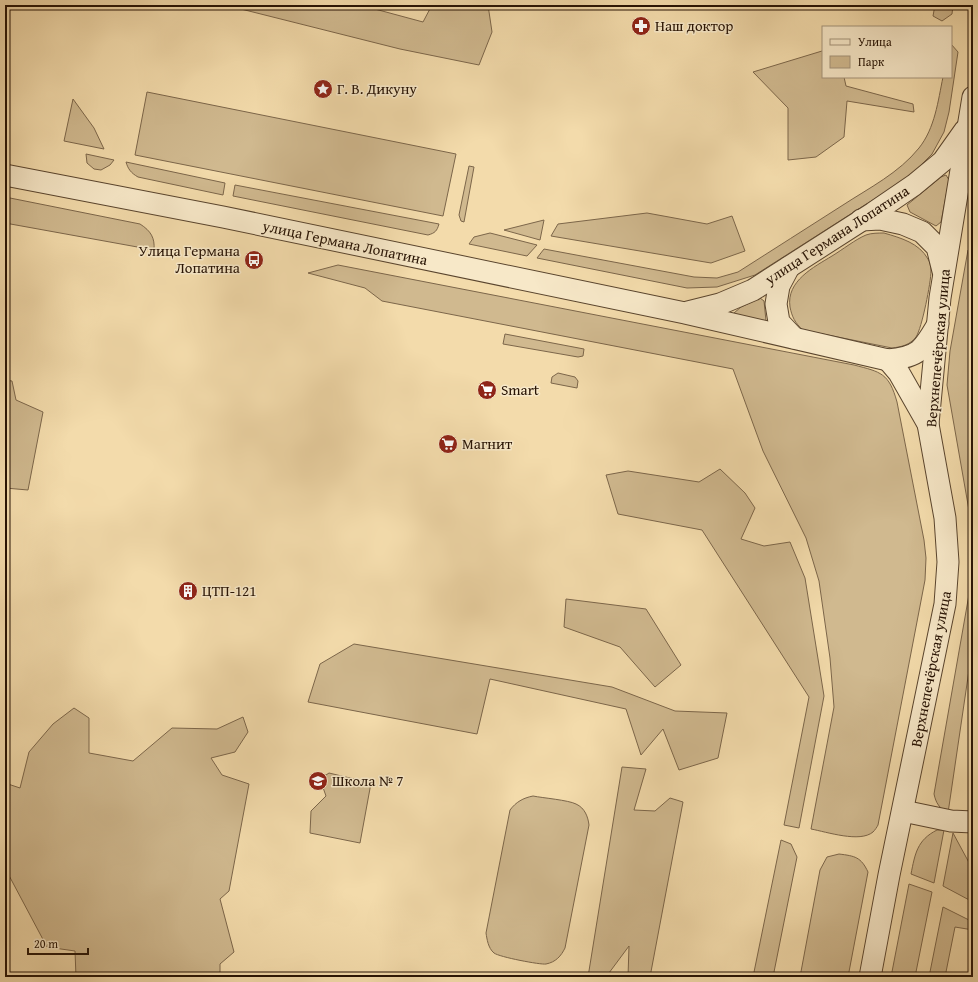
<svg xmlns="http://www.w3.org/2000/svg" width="978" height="982" viewBox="0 0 978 982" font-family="'Gentium Book Plus',serif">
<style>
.green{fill:#d0b98f;stroke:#7c664a}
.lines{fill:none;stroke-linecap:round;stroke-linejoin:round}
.minor-casing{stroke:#5a452e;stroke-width:23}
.minor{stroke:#f7e8c8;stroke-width:21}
.labels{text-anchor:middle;stroke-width:3;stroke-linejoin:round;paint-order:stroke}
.poi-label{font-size:15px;fill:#271304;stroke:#f7e8c8;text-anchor:start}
.street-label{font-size:15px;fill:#271304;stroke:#f7e8c8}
</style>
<rect width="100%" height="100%" fill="#f3dbab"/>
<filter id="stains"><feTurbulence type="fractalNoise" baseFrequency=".005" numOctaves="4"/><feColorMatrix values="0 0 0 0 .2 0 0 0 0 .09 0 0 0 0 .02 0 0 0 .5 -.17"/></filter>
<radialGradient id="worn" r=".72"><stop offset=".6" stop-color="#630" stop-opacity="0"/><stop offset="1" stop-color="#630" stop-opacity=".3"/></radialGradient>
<g class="green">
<path d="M 225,5 L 360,5 L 423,22 L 432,5 L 488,5 L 492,32 L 479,65 L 400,49 Z"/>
<path d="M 935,5 L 953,5 L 952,14 L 942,21 L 933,16 Z"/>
<path d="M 951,44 L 958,52 L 949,112 L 944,132 L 932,154 L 909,177 L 755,275 L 717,287 L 687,288 L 537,258 L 544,249 L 694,277 L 717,278 L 738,272 C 773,250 808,227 843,205 C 869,188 899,173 919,148 C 935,128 938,101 943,77 L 951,77 Z"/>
<path d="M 822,51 L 823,52 L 823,77 L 844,77 L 846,86 L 913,104 L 914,112 L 847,101 L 844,137 L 816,157 L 788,160 L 788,108 L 753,72 Z"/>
<path d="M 147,92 L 456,154 L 443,216 L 135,155 Z"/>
<path d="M 73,99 L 94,128 L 104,149 L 64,141 Z"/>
<path d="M 86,154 L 114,160 L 110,165 L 101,170 L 94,169 L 87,163 Z"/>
<path d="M 126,162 L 225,183 L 223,195 L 138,177 C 131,173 128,169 126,162 Z"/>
<path d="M 469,166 L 474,167 L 464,222 L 461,221 L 459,215 Z"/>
<path d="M 946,175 L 949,180 L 941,222 L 936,226 L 910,212 L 907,205 L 941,177 Z"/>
<path d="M 235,185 L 439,224 C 437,231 435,233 428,235 L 233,196 Z"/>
<path d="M 5,197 L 140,224 C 151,231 155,238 154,250 L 5,223 Z"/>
<path d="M 647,213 L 707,224 L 732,216 L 745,251 L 711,263 L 551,236 L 558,224 Z"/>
<path d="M 544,220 L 540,240 L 504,230 Z"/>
<path d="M 490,233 L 537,245 L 527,256 L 469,244 L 474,237 Z"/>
<path d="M 884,233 C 901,238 919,243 928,259 C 930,262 931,267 931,271 C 931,282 922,328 916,337 C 910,345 901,347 892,348 L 803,330 C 795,323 792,317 790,307 C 786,281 814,267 832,256 C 842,250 856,239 866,235 C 871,233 879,233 884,233 Z"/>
<path d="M 972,248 L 973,248 L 973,643 L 948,813 C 939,808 936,803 934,794 L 971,583 L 972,557 L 970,516 L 947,385 L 950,351 L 968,250 Z"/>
<path d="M 338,265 L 854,365 C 881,372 889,373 897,402 L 924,540 L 926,558 L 925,580 L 878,825 C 877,827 875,830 873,832 C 860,843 827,832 811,829 L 834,707 L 830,658 L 819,581 L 806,538 L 763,451 L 733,369 L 382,301 L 365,288 L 308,273 Z"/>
<path d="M 760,298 L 764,301 L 766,321 L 763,323 L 734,317 L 734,313 L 741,307 Z"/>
<path d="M 505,334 L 584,349 L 583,356 L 578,357 L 503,344 Z"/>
<path d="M 558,373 L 575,377 L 578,381 L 577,388 L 551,383 L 552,377 Z"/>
<path d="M 5,380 L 12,381 L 16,400 L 43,412 L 28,490 L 5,488 Z"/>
<path d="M 720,469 L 745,493 L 755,508 L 741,539 L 764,546 L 790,542 L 805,578 L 824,696 L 799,828 L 784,825 L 809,697 L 702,530 L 618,514 L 606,475 L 628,471 L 699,482 Z"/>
<path d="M 566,599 L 646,609 L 681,665 L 655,687 L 620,647 L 564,627 Z"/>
<path d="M 354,644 L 612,687 L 675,711 L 727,713 L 718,758 L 679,770 L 663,729 L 641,755 L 626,709 L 490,679 L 477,734 L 308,702 L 320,664 Z"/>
<path d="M 74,708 L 89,718 L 89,753 L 133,761 L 172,728 L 217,729 L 243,717 L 248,732 L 235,752 L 211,758 L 222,775 L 249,784 L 229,891 L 220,899 L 234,952 L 220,964 L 220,977 L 76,977 L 75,951 L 47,947 L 5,868 L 5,783 L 20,788 L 29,752 L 53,724 Z"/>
<path d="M 622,767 L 646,769 L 634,810 L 655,811 L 670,798 L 683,802 L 650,977 L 628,977 L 629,946 L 606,977 L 588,977 Z"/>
<path d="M 329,773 L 371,783 L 360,843 L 310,833 L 311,811 L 326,796 L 320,779 Z"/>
<path d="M 533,796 C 543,798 568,800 576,804 C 585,808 588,817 589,825 L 565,948 C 561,956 556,962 546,964 C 541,965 499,957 494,953 C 488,948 487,939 486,933 L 510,810 C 516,802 523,798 533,796 Z"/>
<path d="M 937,830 L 944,830 L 934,883 L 911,874 C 915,854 917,840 937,830 Z"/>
<path d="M 953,833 L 973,870 L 973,902 L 943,886 Z"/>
<path d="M 781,840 L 791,844 L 797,857 L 773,977 L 753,977 Z"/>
<path d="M 839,854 C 855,856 861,857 868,872 L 848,977 L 800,977 L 820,870 L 827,857 Z"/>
<path d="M 909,884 L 932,892 L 915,977 L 891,977 Z"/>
<path d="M 943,907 L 973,922 L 973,930 L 955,927 L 945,977 L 929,977 Z"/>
</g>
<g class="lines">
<g class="minor-casing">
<g id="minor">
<path d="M 5,175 L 223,217 L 685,313 L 888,360 C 919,357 923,350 938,324"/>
<path d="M 861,220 L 880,219 L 903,224 L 922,232 L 937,247 L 943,271"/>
<path d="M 789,267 L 779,286 L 776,304 L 779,322 L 794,338"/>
<path d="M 688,312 L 720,304 L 753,290 L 873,213 L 914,185 L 943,161 L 965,130"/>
<path d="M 888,360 L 899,373 L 928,424"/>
<path d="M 903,811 L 951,821 L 973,822"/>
<path d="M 870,977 L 889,875 L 945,604 L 948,562 L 945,518 L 928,424 L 940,298 L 973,97"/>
</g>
</g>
<use href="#minor" class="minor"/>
</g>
<defs>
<g id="pharmacy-disc" transform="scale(1)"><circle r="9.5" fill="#8f2418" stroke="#f7e8c8"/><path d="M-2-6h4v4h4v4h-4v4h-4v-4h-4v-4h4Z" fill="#fff"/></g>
<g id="sight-disc" transform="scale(1)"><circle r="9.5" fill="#8f2418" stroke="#f7e8c8"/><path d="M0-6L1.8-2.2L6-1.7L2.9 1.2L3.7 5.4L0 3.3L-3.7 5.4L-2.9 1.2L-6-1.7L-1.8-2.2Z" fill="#fff"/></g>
<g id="bus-disc" transform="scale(1)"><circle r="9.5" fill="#8f2418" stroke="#f7e8c8"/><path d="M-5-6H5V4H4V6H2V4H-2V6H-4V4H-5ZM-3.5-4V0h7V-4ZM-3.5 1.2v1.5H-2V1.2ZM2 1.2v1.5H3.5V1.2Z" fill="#fff"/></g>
<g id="supermarket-disc" transform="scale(1)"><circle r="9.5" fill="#8f2418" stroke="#f7e8c8"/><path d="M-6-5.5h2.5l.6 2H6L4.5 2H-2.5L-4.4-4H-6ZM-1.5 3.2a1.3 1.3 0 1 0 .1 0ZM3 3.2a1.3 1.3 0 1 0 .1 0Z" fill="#fff"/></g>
<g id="building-disc" transform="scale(1)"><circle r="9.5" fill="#8f2418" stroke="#f7e8c8"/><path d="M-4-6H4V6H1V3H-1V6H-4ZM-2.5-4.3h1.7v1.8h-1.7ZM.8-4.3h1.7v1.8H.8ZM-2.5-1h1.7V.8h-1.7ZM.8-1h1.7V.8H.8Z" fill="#fff"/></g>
<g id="school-disc" transform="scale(1)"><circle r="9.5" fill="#8f2418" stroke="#f7e8c8"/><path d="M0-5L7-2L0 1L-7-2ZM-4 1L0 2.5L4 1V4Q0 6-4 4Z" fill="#fff"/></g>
</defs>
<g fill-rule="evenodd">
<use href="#pharmacy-disc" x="641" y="26"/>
<use href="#sight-disc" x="323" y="89"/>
<use href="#bus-disc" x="254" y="260"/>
<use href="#supermarket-disc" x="487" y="390"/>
<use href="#supermarket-disc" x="448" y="444"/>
<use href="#building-disc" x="188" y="591"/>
<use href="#school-disc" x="318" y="781"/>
</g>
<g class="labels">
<g class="poi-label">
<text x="655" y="31">Наш доктор</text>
<text x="337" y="94">Г. В. Дикуну</text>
<text x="240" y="256" text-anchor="end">Улица Германа<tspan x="240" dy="17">Лопатина</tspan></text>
<text x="501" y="395">Smart</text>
<text x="462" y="449">Магнит</text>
<text x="202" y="596">ЦТП-121</text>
<text x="332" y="786">Школа № 7</text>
</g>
<g class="street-label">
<text transform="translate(837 235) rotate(-33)" y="5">улица Германа Лопатина</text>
<text transform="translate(345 243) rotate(12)" y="5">улица Германа Лопатина</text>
<text transform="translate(938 348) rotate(-85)" y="5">Верхнепечёрская улица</text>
<text transform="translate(931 669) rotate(-79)" y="5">Верхнепечёрская улица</text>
</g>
</g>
<rect width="978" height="982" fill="none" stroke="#f3dbab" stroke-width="20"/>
<rect x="6" y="6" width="966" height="970" fill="none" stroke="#271304" stroke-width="2"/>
<rect x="10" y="10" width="958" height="962" fill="none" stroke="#271304"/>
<rect x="822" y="26" width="130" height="52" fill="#f7e8c8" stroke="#a4937a"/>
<rect x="830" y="39" width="20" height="6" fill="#f7e8c8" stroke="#a4937a"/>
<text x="858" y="46" font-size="12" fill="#271304">Улица</text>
<rect x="830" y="56" width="20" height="12" fill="#d0b98f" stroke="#a4937a"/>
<text x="858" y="66" font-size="12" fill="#271304">Парк</text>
<path d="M28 948v6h60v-6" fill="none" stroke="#271304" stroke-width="2"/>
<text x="34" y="948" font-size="12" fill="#271304" stroke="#f7e8c8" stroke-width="3" paint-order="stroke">20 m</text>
<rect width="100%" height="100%" filter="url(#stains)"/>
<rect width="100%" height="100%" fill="url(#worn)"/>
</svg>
